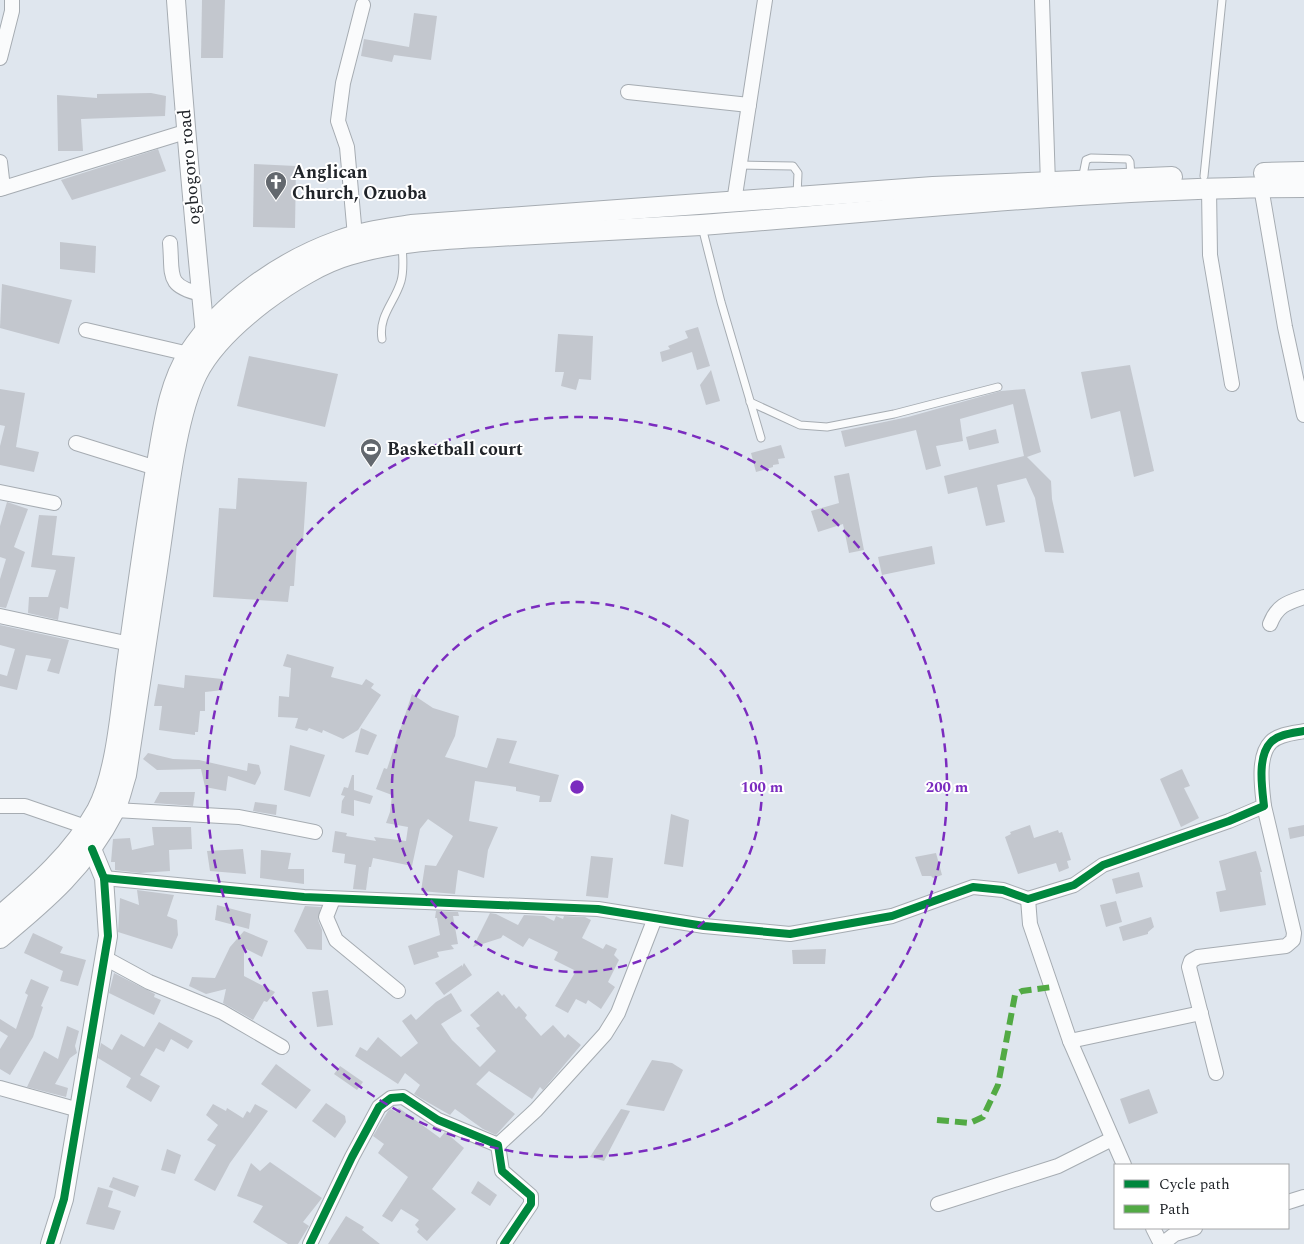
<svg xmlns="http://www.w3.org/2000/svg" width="1304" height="1244" viewBox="0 0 1304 1244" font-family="Spectral,serif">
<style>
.building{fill:#c3c7ce}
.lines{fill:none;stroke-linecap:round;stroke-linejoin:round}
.service-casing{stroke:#a6acb2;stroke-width:9}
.minor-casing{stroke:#a6acb2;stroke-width:16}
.tertiary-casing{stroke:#a6acb2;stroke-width:20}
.secondary-casing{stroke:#a6acb2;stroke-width:22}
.service{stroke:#fafbfc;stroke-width:7}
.minor{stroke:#fafbfc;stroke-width:14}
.tertiary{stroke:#fafbfc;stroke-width:18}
.secondary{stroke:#fafbfc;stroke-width:20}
.quiet{stroke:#52aa44;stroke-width:6;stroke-dasharray:12 6;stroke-linecap:butt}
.cycleway-casing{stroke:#fff;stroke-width:11}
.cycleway{stroke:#00873e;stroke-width:8}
.ring{fill:none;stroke:#7b2cbf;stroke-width:2.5;stroke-dasharray:9 6}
.labels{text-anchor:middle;stroke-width:4;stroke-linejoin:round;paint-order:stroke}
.street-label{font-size:18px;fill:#202429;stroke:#fff}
.poi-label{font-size:18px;font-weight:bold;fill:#202429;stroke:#fff;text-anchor:start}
.centre{fill:#7b2cbf;stroke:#fff;stroke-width:2.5}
.ring-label{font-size:15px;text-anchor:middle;font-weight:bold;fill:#7b2cbf;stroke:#fff;stroke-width:4;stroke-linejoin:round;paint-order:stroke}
</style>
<rect width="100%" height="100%" fill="#dfe6ee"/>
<g class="building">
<path d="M 202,0 L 225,0 L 223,58 L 201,58 Z"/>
<path d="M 414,13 L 437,16 L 431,60 L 394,55 L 392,62 L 361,56 L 364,39 L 409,47 Z"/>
<path d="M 151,93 L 166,96 L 165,116 L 81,119 L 83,151 L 58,151 L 57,95 L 97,98 L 97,94 Z"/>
<path d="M 158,149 L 166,171 L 72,200 L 61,180 Z"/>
<path d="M 254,164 L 296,166 L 295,228 L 253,227 Z"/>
<path d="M 60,242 L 96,246 L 95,273 L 60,269 Z"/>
<path d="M 2,284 L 72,300 L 59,344 L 0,328 Z"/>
<path d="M 698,327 L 710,366 L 697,370 L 692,352 L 662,362 L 660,352 L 670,349 L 668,346 L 688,338 L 685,331 Z"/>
<path d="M 558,334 L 593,336 L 591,380 L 579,379 L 576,390 L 561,386 L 564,372 L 555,372 Z"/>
<path d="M 249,356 L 338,374 L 325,427 L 237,406 Z"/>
<path d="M 1130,365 L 1154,471 L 1134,477 L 1120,411 L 1091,419 L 1081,372 Z"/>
<path d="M 711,370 L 720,401 L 706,405 L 700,385 Z"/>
<path d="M 0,389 L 25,393 L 16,447 L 39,452 L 34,472 L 0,465 L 0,446 L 5,426 L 0,425 Z"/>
<path d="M 1025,389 L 1041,452 L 1027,457 L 1051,481 L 1052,499 L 1064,553 L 1045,552 L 1035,498 L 1026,478 L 997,485 L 1005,522 L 986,526 L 977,487 L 948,494 L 944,476 L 1024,456 L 1013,404 L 960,419 L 963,441 L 936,446 L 941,466 L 926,470 L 916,430 L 845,447 L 841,431 L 908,417 L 1001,391 Z"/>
<path d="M 996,429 L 999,443 L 969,450 L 966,437 Z"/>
<path d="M 781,445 L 785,458 L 778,459 L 779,464 L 773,465 L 773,467 L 756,472 L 751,453 Z"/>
<path d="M 849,473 L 864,550 L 849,553 L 843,524 L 818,532 L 811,511 L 839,503 L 834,476 Z"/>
<path d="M 238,478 L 307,482 L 303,542 L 297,542 L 294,586 L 290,586 L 288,602 L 213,597 L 219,508 L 236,509 Z"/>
<path d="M 7,502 L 28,509 L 14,547 L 25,552 L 6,608 L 0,607 L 0,579 L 6,559 L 0,557 L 0,526 Z"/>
<path d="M 39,515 L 57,516 L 52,555 L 75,557 L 68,609 L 60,607 L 58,620 L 28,613 L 29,597 L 48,597 L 56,570 L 31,567 Z"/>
<path d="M 932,546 L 935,564 L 882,575 L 878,557 Z"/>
<path d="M 0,625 L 69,640 L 59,674 L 47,671 L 51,659 L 26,655 L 17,690 L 0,686 L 0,674 L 7,676 L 15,649 L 0,645 Z"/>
<path d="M 287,654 L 334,667 L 331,677 L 362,685 L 366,679 L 374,684 L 371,688 L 381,695 L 358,730 L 343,739 L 323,730 L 322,733 L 309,728 L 307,731 L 295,728 L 298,718 L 278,717 L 279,696 L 289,697 L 291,668 L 283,666 Z"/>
<path d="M 185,675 L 222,679 L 223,690 L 205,692 L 205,711 L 200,711 L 198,732 L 195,732 L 195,735 L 159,730 L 162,706 L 154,706 L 158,684 L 184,688 Z"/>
<path d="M 412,694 L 433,708 L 459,716 L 455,736 L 445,757 L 487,768 L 497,738 L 517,741 L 509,763 L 559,775 L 551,802 L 539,802 L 540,796 L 516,791 L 516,787 L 475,781 L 469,821 L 498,827 L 488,850 L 484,878 L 458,870 L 455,894 L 421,891 L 425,865 L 436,866 L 453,836 L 428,819 L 420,829 L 412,866 L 373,858 L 371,867 L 369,867 L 366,890 L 353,889 L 356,865 L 344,863 L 345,854 L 332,852 L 335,831 L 347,833 L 346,836 L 376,841 L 374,837 L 406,841 L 408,827 L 386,823 L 390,812 L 392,795 L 376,789 L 384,768 L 387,769 Z"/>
<path d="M 361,728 L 377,735 L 368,755 L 355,752 Z"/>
<path d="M 290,745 L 325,755 L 310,797 L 284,790 Z"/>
<path d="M 148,753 L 173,759 L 199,760 L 247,771 L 248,763 L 259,765 L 261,773 L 255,785 L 228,776 L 226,791 L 205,787 L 201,769 L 157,770 L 143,759 Z"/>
<path d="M 1182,769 L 1190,786 L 1184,788 L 1199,818 L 1181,827 L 1160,779 Z"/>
<path d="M 352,775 L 354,775 L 354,790 L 373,796 L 370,804 L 354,800 L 354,816 L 341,813 L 342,801 L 345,796 L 341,795 L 344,787 L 348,788 Z"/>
<path d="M 160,792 L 195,792 L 193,806 L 154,803 Z"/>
<path d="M 255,802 L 277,805 L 276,815 L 253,811 Z"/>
<path d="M 671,814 L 689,820 L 683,867 L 664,864 Z"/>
<path d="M 1030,825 L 1034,838 L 1058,830 L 1059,833 L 1062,832 L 1071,860 L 1067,861 L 1069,868 L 1059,872 L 1056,863 L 1018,874 L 1005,837 L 1011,834 L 1010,832 Z"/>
<path d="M 1304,825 L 1304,836 L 1290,839 L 1288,828 Z"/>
<path d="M 152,827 L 191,827 L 192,849 L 169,850 L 170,871 L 140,873 L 115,870 L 115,862 L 111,862 L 113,839 L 130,838 L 132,850 L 154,845 Z"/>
<path d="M 243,849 L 246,874 L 210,871 L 207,851 Z"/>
<path d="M 261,850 L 291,853 L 288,869 L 304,869 L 304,884 L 260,878 Z"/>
<path d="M 1256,851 L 1262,872 L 1260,872 L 1266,905 L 1220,912 L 1216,892 L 1226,890 L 1219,861 Z"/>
<path d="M 936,853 L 942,875 L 933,878 L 931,876 L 922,876 L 915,857 Z"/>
<path d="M 591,856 L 613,858 L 608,898 L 586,896 Z"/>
<path d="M 1139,872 L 1143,887 L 1116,894 L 1112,879 Z"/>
<path d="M 137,890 L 174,895 L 167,916 L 177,920 L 178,935 L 172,949 L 118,932 L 120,898 L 139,905 Z"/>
<path d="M 1116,901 L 1122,922 L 1106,927 L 1100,905 Z"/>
<path d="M 217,905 L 251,914 L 249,929 L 215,920 Z"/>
<path d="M 305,906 L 321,907 L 318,920 L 322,930 L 322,950 L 307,949 L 294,931 Z"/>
<path d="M 436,911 L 458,912 L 459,916 L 453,916 L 458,944 L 451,945 L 454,949 L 437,952 L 439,957 L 414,965 L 408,946 L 440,935 L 437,918 L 435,918 Z"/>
<path d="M 490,913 L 496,914 L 518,925 L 524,915 L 544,916 L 554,921 L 556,916 L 563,919 L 564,916 L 585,917 L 591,920 L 582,938 L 603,949 L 606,944 L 617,949 L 614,955 L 619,960 L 608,982 L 615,987 L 601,1009 L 588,1000 L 586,1004 L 576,999 L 568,1013 L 555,1006 L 576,971 L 554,960 L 558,952 L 529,938 L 523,947 L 503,935 L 501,938 L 473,947 Z"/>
<path d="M 1151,917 L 1154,927 L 1148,932 L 1148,934 L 1123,941 L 1119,927 Z"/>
<path d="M 244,931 L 268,941 L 262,957 L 244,948 L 244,976 L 275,992 L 267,1002 L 264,1001 L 253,1020 L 223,1003 L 226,989 L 206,994 L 189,986 L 192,977 L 215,978 L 230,947 Z"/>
<path d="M 33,933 L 63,947 L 60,953 L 86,960 L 78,986 L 60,981 L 63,971 L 24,953 Z"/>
<path d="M 826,949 L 825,964 L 793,964 L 792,950 Z"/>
<path d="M 464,963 L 472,975 L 444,995 L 435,983 L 462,965 L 462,967 Z"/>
<path d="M 114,973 L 155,994 L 154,997 L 161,1000 L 154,1015 L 109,993 Z"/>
<path d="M 31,979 L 49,987 L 41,1006 L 43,1007 L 33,1037 L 10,1075 L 0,1069 L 0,1049 L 8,1036 L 0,1031 L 0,1019 L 16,1029 L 28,995 L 25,993 Z"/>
<path d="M 328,990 L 333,1025 L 317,1027 L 312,992 Z"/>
<path d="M 498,991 L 502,996 L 504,994 L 516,1009 L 519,1006 L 527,1015 L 525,1018 L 541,1036 L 553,1025 L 565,1038 L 568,1034 L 581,1045 L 543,1090 L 540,1087 L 532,1099 L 489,1071 L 476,1084 L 515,1114 L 496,1135 L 483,1129 L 455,1109 L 450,1115 L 422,1099 L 414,1094 L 420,1085 L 405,1073 L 398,1084 L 355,1056 L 360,1047 L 367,1051 L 378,1037 L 401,1057 L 418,1043 L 402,1021 L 411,1014 L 416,1020 L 436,1002 L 451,993 L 462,1011 L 441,1024 L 452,1040 L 480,1067 L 496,1051 L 476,1028 L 480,1026 L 470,1015 Z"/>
<path d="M 159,1022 L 193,1041 L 188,1049 L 171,1039 L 164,1052 L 156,1048 L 140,1075 L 160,1086 L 151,1102 L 126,1087 L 131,1078 L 98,1058 L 101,1043 L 112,1050 L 121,1034 L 144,1047 Z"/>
<path d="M 67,1026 L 79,1031 L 75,1046 L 77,1053 L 70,1058 L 55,1084 L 68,1088 L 66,1097 L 27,1087 L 44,1051 L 58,1059 Z"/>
<path d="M 652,1060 L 672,1063 L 683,1070 L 664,1111 L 626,1105 Z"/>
<path d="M 276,1064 L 311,1090 L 296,1109 L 261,1084 Z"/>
<path d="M 340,1066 L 363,1082 L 357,1090 L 334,1074 Z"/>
<path d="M 1149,1089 L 1158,1113 L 1129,1124 L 1120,1099 Z"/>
<path d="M 326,1103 L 345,1116 L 346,1122 L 335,1138 L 312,1121 Z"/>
<path d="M 213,1104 L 226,1111 L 227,1108 L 243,1118 L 247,1111 L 250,1113 L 255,1104 L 268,1111 L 230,1163 L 215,1191 L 194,1180 L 216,1145 L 207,1140 L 218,1125 L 206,1115 Z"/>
<path d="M 399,1108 L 440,1138 L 445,1132 L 464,1148 L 432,1189 L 456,1209 L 427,1241 L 417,1232 L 419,1229 L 415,1225 L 419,1220 L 401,1209 L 392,1222 L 382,1216 L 408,1177 L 378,1153 L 384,1144 L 373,1136 L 388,1111 L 391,1109 L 396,1112 Z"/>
<path d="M 621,1109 L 630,1111 L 604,1161 L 590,1157 Z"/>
<path d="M 167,1149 L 181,1155 L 175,1174 L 161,1170 Z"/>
<path d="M 270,1162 L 322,1198 L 303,1222 L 309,1226 L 298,1244 L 288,1244 L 253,1222 L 263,1206 L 237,1196 L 251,1163 L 260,1171 Z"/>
<path d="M 113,1177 L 139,1186 L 135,1197 L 109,1187 Z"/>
<path d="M 478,1181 L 497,1195 L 490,1206 L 471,1193 Z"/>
<path d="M 98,1187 L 113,1191 L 108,1207 L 121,1211 L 114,1230 L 86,1224 Z"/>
<path d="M 346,1216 L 364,1227 L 362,1230 L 380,1244 L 328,1244 Z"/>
</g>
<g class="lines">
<g class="service-casing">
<g id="service">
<path d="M 739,165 L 793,166 L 798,173 L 797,195"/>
<path d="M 1204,176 L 1222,0"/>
<path d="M 1082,180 L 1086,160 L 1091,158 L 1128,159 L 1130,162 L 1131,177"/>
<path d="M 702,227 L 721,302 L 761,438"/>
<path d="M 382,339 C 378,316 395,302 401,281 C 404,270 403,257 402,246"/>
<path d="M 750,402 L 800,425 L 827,427 L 894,414 L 998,387"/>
</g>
</g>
<g class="minor-casing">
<g id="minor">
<path d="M 1042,0 L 1048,184"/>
<path d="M 0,58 L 12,11 L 12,0"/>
<path d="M 628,92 L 749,105"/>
<path d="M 0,162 L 3,188"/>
<path d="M 1261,187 L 1285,327 L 1304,415"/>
<path d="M 0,189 L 185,132"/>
<path d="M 1209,189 L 1210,255 L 1232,384"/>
<path d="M 734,202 L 765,0"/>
<path d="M 355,236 L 347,147 L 338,121 L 343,83 L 363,5"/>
<path d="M 170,243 C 173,275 165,286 201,294"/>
<path d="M 86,330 L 189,354"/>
<path d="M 76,443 L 156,468"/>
<path d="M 0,492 L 54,503"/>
<path d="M 0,616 L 130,644"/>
<path d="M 1270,624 C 1277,606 1286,603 1304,597"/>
<path d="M 0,806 L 25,806 L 86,827"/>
<path d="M 115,810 L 239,817 L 315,832"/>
<path d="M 104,878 L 304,897 L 598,909 L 704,926 L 790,934 L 892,916 L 973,887 L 1003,890 L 1028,899 L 1074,885 L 1103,865 L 1229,821 L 1264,806 C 1262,788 1257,756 1271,742 C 1279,734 1294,733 1304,731"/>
<path d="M 333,899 L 326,917 L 336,940 L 398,991"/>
<path d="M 1028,899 L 1030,924 L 1070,1041 L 1124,1165"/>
<path d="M 105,958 L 149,982 L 222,1012 L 282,1047"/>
<path d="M 1070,1041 L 1201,1013"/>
<path d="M 1216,1073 L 1189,967 L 1191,961 L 1198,957 L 1286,946 L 1293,940 L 1294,933 L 1264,806"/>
<path d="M 0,1088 L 79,1110"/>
<path d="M 498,1145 L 536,1110 L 605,1034 L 618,1013 L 655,918"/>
<path d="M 1288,1202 L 1304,1197"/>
<path d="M 938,1204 L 1058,1166 L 1112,1139"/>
<path d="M 1153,1228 L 1161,1244"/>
<path d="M 310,1244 L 352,1157 L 379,1107 L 391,1098 L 403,1097 L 438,1120 L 498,1145 L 502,1171 L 531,1196 L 531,1204 L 504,1244"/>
<path d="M 1162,1244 L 1175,1234 L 1195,1228"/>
</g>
</g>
<g class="tertiary-casing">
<g id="tertiary">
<path d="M 176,0 C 184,111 194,222 205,334 L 209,339"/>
<path d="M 50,1244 L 64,1199 L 108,936 L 104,878 L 92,849"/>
</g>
</g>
<g class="secondary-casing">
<g id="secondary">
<path d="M 1264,173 L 1304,172"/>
<path d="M 0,916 C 37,885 73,853 97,810 C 116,775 121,711 126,672 C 136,601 145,529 158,458 C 164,424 169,384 189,353 C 222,302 282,261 338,241 C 362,232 387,229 411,225 L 933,187 L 1172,177"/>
<path d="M 0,938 C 46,900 86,866 114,811 C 120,800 122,787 126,775 C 138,698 150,620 161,542 C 168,494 176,417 197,374 C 221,327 300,269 349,255 C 398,240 447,239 497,236 C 565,232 633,229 701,225 C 901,210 1103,187 1304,187"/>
</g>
</g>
<use href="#service" class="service"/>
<use href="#minor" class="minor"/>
<use href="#tertiary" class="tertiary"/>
<use href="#secondary" class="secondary"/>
<path class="quiet" d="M 937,1120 L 970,1123 L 983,1117 L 998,1085 L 1015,995 L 1022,991 L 1052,987"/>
<g class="cycleway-casing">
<g id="cycleway">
<path d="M 104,878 L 304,897 L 598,909 L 704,926 L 790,934 L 892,916 L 973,887 L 1003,890 L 1028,899 L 1074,885 L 1103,865 L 1229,821 L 1264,806 C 1262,788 1257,756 1271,742 C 1279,734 1294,733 1304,731"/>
<path d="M 50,1244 L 64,1199 L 108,936 L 104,878 L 92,849"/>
<path d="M 310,1244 L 352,1157 L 379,1107 L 391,1098 L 403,1097 L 438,1120 L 498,1145 L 502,1171 L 531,1196 L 531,1204 L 504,1244"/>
</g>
</g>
<use href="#cycleway" class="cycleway"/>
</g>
<g class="ring">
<circle cx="577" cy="787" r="185"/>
<circle cx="577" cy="787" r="370"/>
</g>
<defs>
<g id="church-pin" transform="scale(1.125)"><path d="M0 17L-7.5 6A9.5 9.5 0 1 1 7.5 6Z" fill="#63686e" stroke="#fff"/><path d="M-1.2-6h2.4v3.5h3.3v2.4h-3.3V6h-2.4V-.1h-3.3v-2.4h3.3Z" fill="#fff"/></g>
<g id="stadium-pin" transform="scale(1.125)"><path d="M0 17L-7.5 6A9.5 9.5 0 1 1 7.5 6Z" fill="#63686e" stroke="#fff"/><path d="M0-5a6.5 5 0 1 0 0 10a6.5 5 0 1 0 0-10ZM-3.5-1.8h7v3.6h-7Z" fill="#fff"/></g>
</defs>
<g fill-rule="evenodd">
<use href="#church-pin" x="276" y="182"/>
<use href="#stadium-pin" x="371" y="449"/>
</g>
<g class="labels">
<g class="street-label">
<text transform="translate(189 167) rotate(-95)" y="6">ogbogoro road</text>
</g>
<g class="poi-label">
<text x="292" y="178">Anglican<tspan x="292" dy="21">Church, Ozuoba</tspan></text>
<text x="387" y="455">Basketball court</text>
</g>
</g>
<circle cx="577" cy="787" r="8" class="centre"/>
<g class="ring-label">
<text x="762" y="792">100 m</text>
<text x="947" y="792">200 m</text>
</g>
<rect x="1114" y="1164" width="175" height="65" fill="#ffffff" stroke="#a6a7a9"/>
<rect x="1124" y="1180" width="25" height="8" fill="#00873e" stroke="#a6a7a9"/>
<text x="1159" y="1189" font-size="15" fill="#202429">Cycle path</text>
<rect x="1124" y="1205" width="25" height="8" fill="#52aa44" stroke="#a6a7a9"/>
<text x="1159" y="1214" font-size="15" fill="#202429">Path</text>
</svg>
